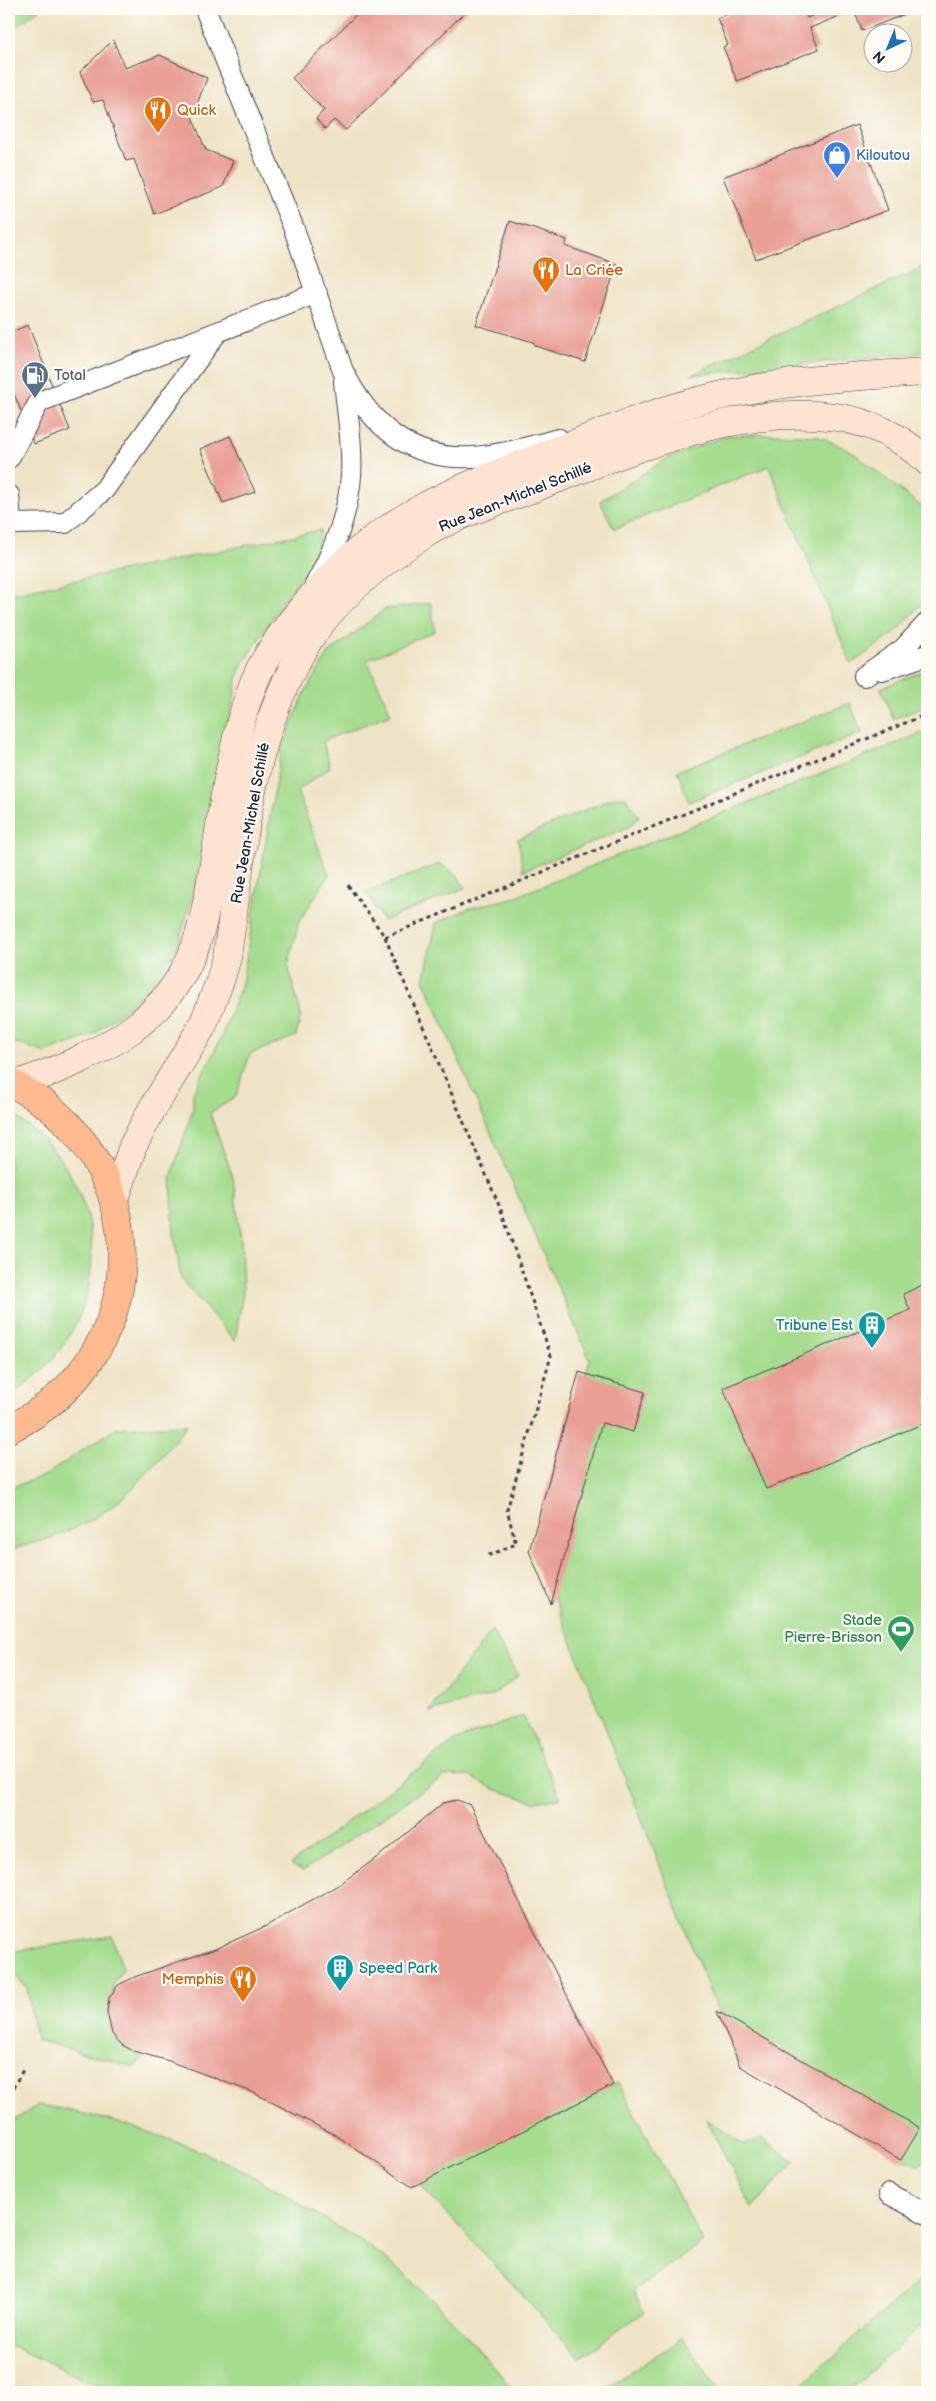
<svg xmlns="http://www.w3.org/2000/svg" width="936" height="2401" viewBox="0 0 936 2401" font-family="'Balsamiq Sans',sans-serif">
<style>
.green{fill:#a5dc8e;stroke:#647f64}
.building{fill:#e99f94}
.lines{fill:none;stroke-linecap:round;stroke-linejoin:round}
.lane-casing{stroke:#413f50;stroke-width:22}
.secondary-casing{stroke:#413f50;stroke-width:29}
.primary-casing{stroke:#413f50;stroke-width:29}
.path{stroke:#413f50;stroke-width:3;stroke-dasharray:4 4;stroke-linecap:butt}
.lane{stroke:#fff;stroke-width:20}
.secondary{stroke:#fee3d2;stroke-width:28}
.primary{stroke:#fcba8e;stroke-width:28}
.labels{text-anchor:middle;stroke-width:4.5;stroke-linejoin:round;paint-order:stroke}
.food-label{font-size:15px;fill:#c56008;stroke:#fdfcf7;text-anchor:start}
.shop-label{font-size:15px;fill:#366cbe;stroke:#fdfcf7;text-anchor:start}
.service-label{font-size:15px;fill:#4e5e75;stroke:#fdfcf7;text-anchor:start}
.street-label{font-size:15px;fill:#22223b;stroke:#fdfcf7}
.culture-label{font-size:15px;fill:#0d838f;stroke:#fdfcf7;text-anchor:end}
.leisure-label{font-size:15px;fill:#27864d;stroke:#fdfcf7;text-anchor:end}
</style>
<rect width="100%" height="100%" fill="#fdfcf7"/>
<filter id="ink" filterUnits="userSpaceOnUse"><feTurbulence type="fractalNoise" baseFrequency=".02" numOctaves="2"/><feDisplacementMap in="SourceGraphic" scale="10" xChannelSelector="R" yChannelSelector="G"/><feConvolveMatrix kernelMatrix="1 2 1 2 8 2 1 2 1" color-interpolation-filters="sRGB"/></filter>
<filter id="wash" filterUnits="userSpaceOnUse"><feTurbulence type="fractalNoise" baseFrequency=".0096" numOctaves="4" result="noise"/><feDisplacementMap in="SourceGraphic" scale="20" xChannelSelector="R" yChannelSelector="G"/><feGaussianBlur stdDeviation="1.12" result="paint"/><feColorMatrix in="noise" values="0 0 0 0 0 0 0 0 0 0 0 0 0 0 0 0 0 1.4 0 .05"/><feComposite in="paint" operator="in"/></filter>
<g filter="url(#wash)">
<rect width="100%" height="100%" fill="#efe3c5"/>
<g class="green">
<path d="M 9,9 L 40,9 L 9,32 Z"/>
<path d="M 927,265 L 927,352 L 691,375 Z"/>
<path d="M 779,434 L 818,436 L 851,451 L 927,511 L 927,598 L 895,633 L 851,664 L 769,466 L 614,529 L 600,501 L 668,458 L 726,436 Z"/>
<path d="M 321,530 L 311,565 L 286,596 L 239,671 L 198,876 L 178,945 L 149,989 L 93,1035 L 45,1053 L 10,1041 L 9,594 Z"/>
<path d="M 431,603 L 435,631 L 367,660 L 391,714 L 323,741 L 330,767 L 297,791 L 329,875 L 299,922 L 288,965 L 301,1015 L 296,1036 L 250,1054 L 236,1097 L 210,1113 L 233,1177 L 241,1241 L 243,1293 L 235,1341 L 181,1279 L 174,1234 L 171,1177 L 193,1109 L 193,1093 L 220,1040 L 242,983 L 281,751 L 305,692 L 329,653 L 385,609 Z"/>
<path d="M 927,669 L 927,706 L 893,719 L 881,688 Z"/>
<path d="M 850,703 L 862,733 L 689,802 L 677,771 Z"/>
<path d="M 927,731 L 927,2158 L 920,2166 L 900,2158 L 737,2061 L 534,1547 L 590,1360 L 424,981 L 436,923 L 467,909 L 512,898 Z"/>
<path d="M 615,797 L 626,797 L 639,817 L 629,827 L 523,871 L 518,839 Z"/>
<path d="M 440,864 L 457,875 L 465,888 L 383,921 L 366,892 Z"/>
<path d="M 9,1114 C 30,1124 48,1142 62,1162 C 118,1242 92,1346 9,1395 Z"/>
<path d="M 187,1425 C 157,1462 126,1504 82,1525 C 58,1537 34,1543 9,1550 L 9,1491 L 13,1487 L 46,1475 L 116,1428 Z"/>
<path d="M 492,1630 L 518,1676 L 493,1695 L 429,1712 Z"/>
<path d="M 523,1716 L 561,1798 L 534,1802 L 494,1789 L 467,1775 L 444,1776 L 303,1871 L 291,1864 L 456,1740 Z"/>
<path d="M 112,1936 L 123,1969 L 113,1985 L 112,2021 L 150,2050 L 134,2067 L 36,2040 L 27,1988 L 9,1969 L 9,1952 Z"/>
<path d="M 618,2082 L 703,2242 L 633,2291 L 644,2312 L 580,2358 L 417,2181 Z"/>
<path d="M 38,2105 C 100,2114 179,2139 235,2167 C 264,2181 292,2199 320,2216 C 353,2236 387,2257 415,2284 C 452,2317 483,2354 515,2392 L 113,2392 L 15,2348 L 9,2347 L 9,2127 L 16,2119 Z"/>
<path d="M 706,2119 L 744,2145 L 762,2139 L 795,2162 L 752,2208 Z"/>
<path d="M 927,2273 L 927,2321 L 848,2392 L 793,2392 Z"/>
<path d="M 683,2338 L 720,2392 L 600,2392 Z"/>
</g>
<g id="blocks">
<g class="building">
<path d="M 362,9 L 468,9 L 346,130 L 334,120 L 325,129 L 316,119 L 324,110 L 292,78 Z"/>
<path d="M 740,9 L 797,9 L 800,15 L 805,13 L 807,18 L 814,15 L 812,9 L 918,9 L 862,31 L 854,10 L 810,28 L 819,49 L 737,81 L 723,47 L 728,45 L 717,18 Z"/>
<path d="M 113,40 L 125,68 L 160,55 L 207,78 L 192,117 L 206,150 L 233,161 L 223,187 L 154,214 L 134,159 L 126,161 L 103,100 L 93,102 L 80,72 Z"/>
<path d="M 857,125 L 888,210 L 756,259 L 723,177 Z"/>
<path d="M 510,221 L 567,240 L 565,246 L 617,264 L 585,362 L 536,346 L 533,342 L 476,325 Z"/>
<path d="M 28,325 L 70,430 L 34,444 L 9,381 L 9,333 Z"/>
<path d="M 230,436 L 255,492 L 223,503 L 200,449 Z"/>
<path d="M 927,1283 L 927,1422 L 766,1489 L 723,1388 L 910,1310 L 903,1294 Z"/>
<path d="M 579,1372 L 645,1392 L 633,1432 L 602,1423 L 551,1604 L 529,1551 Z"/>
<path d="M 457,1800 L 470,1805 L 613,2085 L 412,2187 L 337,2136 L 252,2092 L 166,2060 L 133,2051 L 122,2045 L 112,2034 L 107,2012 L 109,1998 L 118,1985 L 137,1976 L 215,1949 L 266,1926 L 340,1884 L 379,1856 L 443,1803 Z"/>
<path d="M 717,2011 L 920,2128 L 901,2160 L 740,2066 Z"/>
</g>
</g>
</g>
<g filter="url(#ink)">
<use href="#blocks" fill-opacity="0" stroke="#413f50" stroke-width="1"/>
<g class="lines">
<g class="lane-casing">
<g id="lane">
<path d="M 205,9 L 294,229 L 343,371 C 370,425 410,461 473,457 C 502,455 531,446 559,439"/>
<path d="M 9,458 L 39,402 L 317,293"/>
<path d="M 9,495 L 11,524 L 65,523 L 104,490 L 216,334"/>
<path d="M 315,585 C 333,552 348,514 351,476 C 353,445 347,412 344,381"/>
<path d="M 882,670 L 927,655"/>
<path d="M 864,676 L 903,649 L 927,623"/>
<path d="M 889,2194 L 927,2214"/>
</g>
</g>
<g class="secondary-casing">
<g id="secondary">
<path d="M 15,1085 C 97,1056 174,1023 200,932 C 214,881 218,826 229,774 C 236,739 244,702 260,669 C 273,644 290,622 308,601 C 375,521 446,493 540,457 C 592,437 644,415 698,401 C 773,381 850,376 927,372"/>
<path d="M 114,1202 L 133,1146 L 151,1111 L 202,1027 L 220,981 L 227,957 C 243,850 249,735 308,641 C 337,597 380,562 425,534 C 456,514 494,503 529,490 C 620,454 737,403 836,417 C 871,422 901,437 927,461"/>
</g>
</g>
<g class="primary-casing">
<path id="primary" d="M 9,1082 C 159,1156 160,1355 9,1429"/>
</g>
<g class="path">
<path d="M 348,885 L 385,937 L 927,714"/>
<path d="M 385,937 L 501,1210 L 551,1356 L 507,1510 L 516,1544 L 487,1556"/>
<path d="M 9,2095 L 23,2070"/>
</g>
<use href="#lane" class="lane"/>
<use href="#secondary" class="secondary"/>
<use href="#primary" class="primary"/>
</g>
</g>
<defs>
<g id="restaurant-pin" transform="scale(1.4375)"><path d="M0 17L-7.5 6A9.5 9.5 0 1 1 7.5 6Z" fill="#e8710a" stroke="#fdfcf7"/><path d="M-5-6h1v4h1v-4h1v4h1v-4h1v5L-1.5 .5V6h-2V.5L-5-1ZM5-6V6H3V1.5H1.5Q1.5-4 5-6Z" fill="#fff"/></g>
<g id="shop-pin" transform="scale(1.4375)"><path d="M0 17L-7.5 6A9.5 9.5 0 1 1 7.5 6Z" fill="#3f7fe0" stroke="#fdfcf7"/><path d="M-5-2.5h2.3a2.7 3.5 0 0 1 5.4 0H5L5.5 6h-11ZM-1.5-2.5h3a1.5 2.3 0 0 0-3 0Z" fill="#fff"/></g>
<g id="fuel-pin" transform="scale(1.4375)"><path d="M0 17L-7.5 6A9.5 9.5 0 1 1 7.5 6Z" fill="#5c6f8a" stroke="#fdfcf7"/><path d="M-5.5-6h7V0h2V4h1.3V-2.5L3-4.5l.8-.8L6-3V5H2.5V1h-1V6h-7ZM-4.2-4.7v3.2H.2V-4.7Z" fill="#fff"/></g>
<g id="building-pin" transform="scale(1.4375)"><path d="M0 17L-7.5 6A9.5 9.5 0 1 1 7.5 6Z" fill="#0f9aa8" stroke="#fdfcf7"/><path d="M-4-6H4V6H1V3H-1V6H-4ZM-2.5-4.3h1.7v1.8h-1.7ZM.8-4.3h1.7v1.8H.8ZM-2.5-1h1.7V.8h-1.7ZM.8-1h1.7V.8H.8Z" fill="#fff"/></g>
<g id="stadium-pin" transform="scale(1.4375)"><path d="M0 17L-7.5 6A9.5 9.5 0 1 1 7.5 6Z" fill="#2e9e5b" stroke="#fdfcf7"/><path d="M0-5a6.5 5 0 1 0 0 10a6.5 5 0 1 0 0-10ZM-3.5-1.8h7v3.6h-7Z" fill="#fff"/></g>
</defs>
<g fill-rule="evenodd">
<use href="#restaurant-pin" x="158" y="110"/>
<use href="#shop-pin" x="837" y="155"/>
<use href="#restaurant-pin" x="546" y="270"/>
<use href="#fuel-pin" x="35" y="375"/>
<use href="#building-pin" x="872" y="1325"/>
<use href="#stadium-pin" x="901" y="1629"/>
<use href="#building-pin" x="340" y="1968"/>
<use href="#restaurant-pin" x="243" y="1979"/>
</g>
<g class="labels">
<g class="food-label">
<text x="177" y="115">Quick</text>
<text x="565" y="275">La Criée</text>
<text x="224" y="1984" text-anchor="end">Memphis</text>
</g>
<g class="shop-label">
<text x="856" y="160">Kiloutou</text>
</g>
<g class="service-label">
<text x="54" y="380">Total</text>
</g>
<g class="street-label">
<text transform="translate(515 497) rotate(-22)" y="5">Rue Jean-Michel Schillé</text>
<text transform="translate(250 823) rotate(-80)" y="5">Rue Jean-Michel Schillé</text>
</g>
<g class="culture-label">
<text x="853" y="1330">Tribune Est</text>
<text x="359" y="1973" text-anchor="start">Speed Park</text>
</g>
<g class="leisure-label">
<text x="882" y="1625">Stade<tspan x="882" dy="17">Pierre-Brisson</tspan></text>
</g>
</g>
<rect width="936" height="2401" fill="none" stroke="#fdfcf7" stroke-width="30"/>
<g transform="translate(888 48) rotate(224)"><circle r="24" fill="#fdfcf7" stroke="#a5a5ac"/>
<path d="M0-4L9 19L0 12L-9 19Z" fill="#1f6fb2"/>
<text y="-8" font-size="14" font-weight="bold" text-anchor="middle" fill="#22223b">N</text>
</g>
</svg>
